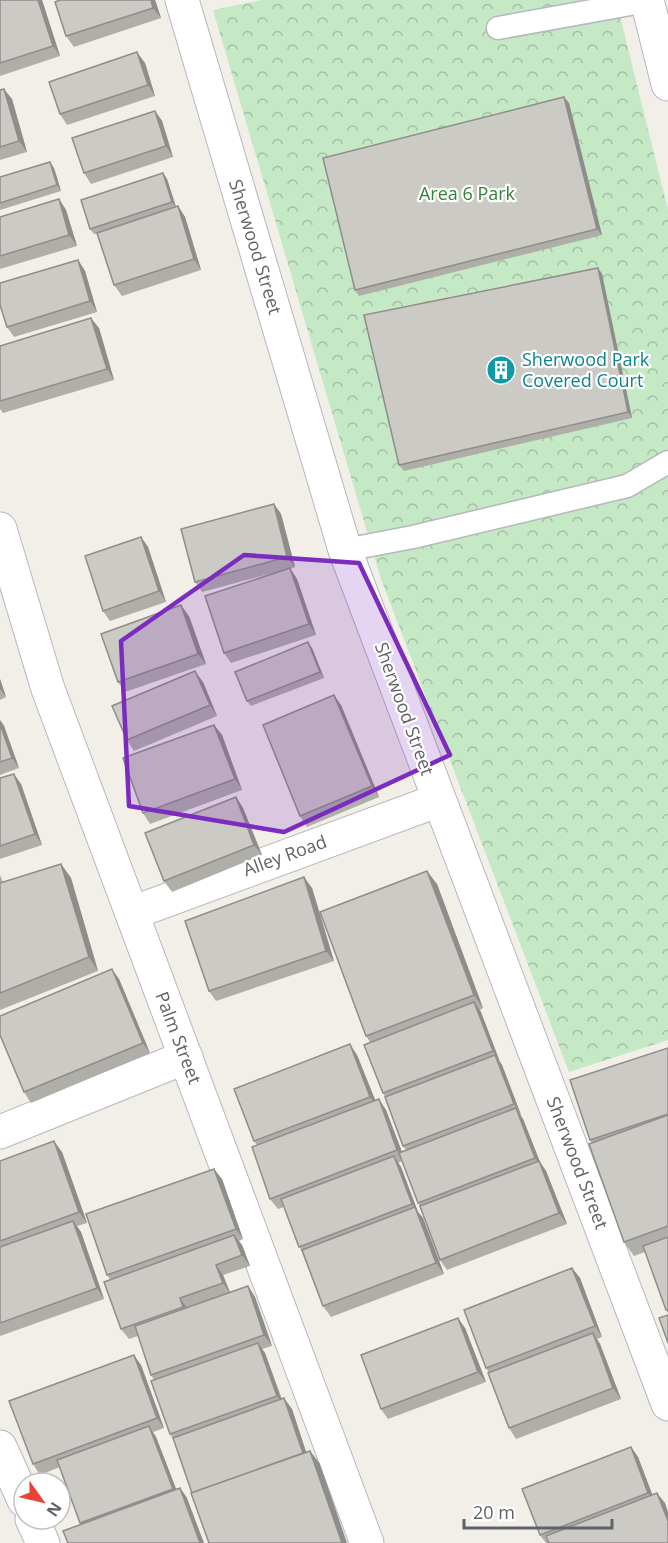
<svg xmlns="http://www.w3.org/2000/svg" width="668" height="1543" viewBox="0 0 668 1543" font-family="'Open Sans',sans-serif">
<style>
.forest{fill:url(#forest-crowns)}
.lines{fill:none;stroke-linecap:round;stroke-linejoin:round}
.service-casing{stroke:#b5b8bc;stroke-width:25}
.minor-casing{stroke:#b5b8bc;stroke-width:35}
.service{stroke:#fff;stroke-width:22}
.minor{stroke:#fff;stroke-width:33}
.wall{fill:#afaea9}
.shaded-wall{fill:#8f8d8a}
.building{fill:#cccac5;stroke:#8f8d8a;stroke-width:1.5}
.marked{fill:#7b2cbf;fill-opacity:0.2;stroke:#7b2cbf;stroke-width:4.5;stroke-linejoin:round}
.labels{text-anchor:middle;stroke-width:4.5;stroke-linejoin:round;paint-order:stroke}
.park-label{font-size:18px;fill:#348238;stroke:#fff}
.street-label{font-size:18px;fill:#5f6368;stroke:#fff}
.culture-label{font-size:18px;fill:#0d838f;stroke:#fff;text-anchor:start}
</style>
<defs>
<pattern id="forest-crowns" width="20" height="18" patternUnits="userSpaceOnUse" patternTransform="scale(1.5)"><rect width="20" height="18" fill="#c5e8c5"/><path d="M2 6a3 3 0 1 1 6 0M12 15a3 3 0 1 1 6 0" fill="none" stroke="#a3c0a4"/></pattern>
</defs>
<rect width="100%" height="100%" fill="#f1efe8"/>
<path class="forest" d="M 262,0 L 616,0 L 668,210 L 668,1040 L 569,1072 L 381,579 L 213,10 Z"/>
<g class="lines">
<g class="service-casing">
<g id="service">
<path d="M 498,28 L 647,1"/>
<path d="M 345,550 L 413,537 L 627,486 L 668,462"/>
</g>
</g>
<g class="minor-casing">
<g id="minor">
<path d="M 182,0 L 345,550 L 668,1404"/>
<path d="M 647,0 L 668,84"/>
<path d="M 0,529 L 48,689 L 367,1543"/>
<path d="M 132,913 L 439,800"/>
<path d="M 0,1132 L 186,1057"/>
<path d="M 0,1447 L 24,1500"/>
<path d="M 32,1519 L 43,1543"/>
</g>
</g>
<use href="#service" class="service"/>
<use href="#minor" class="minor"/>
</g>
<g class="wall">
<path d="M 0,0 L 42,0 L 60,56 L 0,76 Z"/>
<path d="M 155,0 L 161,18 L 74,47 L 66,36 Z"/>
<path d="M 145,63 L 155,96 L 67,125 L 60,114 Z"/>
<path d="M 0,90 L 12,99 L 27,152 L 0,160 Z"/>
<path d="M 569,103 L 602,235 L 359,296 L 355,290 Z"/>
<path d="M 155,111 L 162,121 L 173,157 L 91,184 L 84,173 Z"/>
<path d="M 54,168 L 61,191 L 0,210 L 0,177 Z"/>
<path d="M 163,173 L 167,179 L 176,207 L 178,206 L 185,217 L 201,270 L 122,296 L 114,285 L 97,234 L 94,234 L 90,229 Z"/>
<path d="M 59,199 L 66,210 L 77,246 L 0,269 L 0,217 Z"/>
<path d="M 78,260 L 85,271 L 97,312 L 14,337 L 7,327 Z"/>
<path d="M 598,268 L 602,274 L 632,418 L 404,471 L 399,465 Z"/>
<path d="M 99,328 L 114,380 L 3,413 L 0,409 L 0,346 Z"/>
<path d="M 274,504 L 281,514 L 295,567 L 290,569 L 297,579 L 316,635 L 231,663 L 224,653 L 280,571 L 202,592 L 195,582 Z"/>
<path d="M 141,537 L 148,547 L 166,602 L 110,621 L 103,611 Z"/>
<path d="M 189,616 L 206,664 L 125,692 L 118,682 Z"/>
<path d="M 312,648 L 324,678 L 251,706 L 247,701 Z"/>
<path d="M 0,679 L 6,697 L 0,700 Z"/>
<path d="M 203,682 L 217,716 L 134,751 L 127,740 Z"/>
<path d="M 341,705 L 379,797 L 307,827 L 300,816 Z"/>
<path d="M 0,720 L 4,726 L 19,768 L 0,775 Z"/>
<path d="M 214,725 L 222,735 L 242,790 L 150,824 L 143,813 Z"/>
<path d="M 0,778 L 21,784 L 42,845 L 0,859 Z"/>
<path d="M 236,797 L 243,808 L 262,855 L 172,892 L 164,881 Z"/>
<path d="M 61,864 L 71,878 L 98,971 L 0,1010 L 0,875 L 3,882 Z"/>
<path d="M 437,884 L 483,1008 L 480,1010 L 500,1062 L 502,1065 L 521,1115 L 520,1115 L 523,1119 L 540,1162 L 546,1171 L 567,1224 L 447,1270 L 440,1260 L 402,1161 L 398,1163 L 401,1167 L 418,1212 L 423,1218 L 444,1274 L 331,1317 L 323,1306 L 284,1207 L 278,1209 L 270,1199 L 257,1145 L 254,1141 L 357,1055 L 375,1100 L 386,1110 L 402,1152 L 406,1150 L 403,1146 L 385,1097 L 383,1093 L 370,1042 L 366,1036 Z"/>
<path d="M 312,888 L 334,961 L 216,1001 L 209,991 Z"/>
<path d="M 119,979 L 150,1053 L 31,1103 L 24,1092 Z"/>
<path d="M 668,1048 L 668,1313 L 666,1310 L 645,1252 L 634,1256 L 624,1242 L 592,1143 L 590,1140 Z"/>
<path d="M 62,1152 L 87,1223 L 77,1226 L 81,1232 L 104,1299 L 0,1336 L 0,1161 Z"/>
<path d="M 222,1179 L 243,1239 L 239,1241 L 242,1245 L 250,1266 L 223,1275 L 230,1292 L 248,1286 L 255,1297 L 272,1346 L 262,1349 L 265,1353 L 282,1399 L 292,1409 L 306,1452 L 310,1451 L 320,1464 L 192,1493 L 174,1441 L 170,1434 L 154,1380 L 151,1375 L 138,1336 L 129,1339 L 121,1329 L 110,1279 L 107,1275 Z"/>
<path d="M 572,1268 L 580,1278 L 602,1337 L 597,1339 L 600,1344 L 621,1399 L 516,1439 L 509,1428 L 489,1373 L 486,1368 Z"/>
<path d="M 465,1328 L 486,1382 L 388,1419 L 381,1409 Z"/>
<path d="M 141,1365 L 164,1428 L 153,1432 L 156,1437 L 176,1489 L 180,1488 L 187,1498 L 81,1525 L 60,1467 L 40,1475 L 33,1464 Z"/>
<path d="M 631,1447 L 638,1457 L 652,1495 L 665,1503 L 668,1543 L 546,1543 L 540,1535 Z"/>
</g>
<g class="shaded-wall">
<path d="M 38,0 L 42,0 L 60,56 L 53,46 Z"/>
<path d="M 151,0 L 155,0 L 161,18 L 153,8 Z"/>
<path d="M 137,52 L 145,63 L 155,96 L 148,85 Z"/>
<path d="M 4,89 L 12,99 L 27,152 L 19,141 Z"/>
<path d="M 564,97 L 569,103 L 602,235 L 597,229 Z"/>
<path d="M 155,111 L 162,121 L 173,157 L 166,146 Z"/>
<path d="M 50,162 L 54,168 L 61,191 L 57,185 Z"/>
<path d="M 163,173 L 167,179 L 176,207 L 172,202 Z"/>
<path d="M 59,199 L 66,210 L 77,246 L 69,235 Z"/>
<path d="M 178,206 L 185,217 L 201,270 L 194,259 Z"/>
<path d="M 78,260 L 85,271 L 97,312 L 90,301 Z"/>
<path d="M 598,268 L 602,274 L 632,418 L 628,412 Z"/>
<path d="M 91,318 L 99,328 L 114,380 L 107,369 Z"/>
<path d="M 274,504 L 281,514 L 295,567 L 287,557 Z"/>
<path d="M 141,537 L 148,547 L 166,602 L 159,591 Z"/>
<path d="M 290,568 L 297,579 L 316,635 L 309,624 Z"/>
<path d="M 181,605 L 189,616 L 206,664 L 198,654 Z"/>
<path d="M 308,642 L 312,648 L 324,678 L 320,672 Z"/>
<path d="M 195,671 L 203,682 L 217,716 L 210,705 Z"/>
<path d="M 0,679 L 6,697 L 0,689 Z"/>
<path d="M 334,695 L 341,705 L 379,797 L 372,786 Z"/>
<path d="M 0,720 L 4,726 L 19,768 L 12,758 L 0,724 Z"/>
<path d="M 214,725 L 222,735 L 242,790 L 235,779 Z"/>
<path d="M 14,774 L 21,784 L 42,845 L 35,834 Z"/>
<path d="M 236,797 L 243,808 L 262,855 L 254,845 Z"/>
<path d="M 61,864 L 71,878 L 98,971 L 89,957 Z"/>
<path d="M 427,871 L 437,884 L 483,1008 L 474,995 Z"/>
<path d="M 304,877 L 312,888 L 334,961 L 326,951 Z"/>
<path d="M 112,969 L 119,979 L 150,1053 L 143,1043 Z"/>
<path d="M 474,1002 L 481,1012 L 500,1062 L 493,1051 Z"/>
<path d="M 350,1044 L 357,1055 L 378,1107 L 370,1097 Z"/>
<path d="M 495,1055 L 502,1065 L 521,1115 L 514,1104 Z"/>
<path d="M 379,1099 L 386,1110 L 405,1160 L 397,1150 Z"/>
<path d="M 516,1108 L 523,1119 L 540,1162 L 546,1171 L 567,1224 L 559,1213 L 542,1168 L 535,1158 Z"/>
<path d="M 54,1141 L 62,1152 L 87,1223 L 79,1212 Z"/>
<path d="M 394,1156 L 401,1167 L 418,1212 L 423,1218 L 444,1274 L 436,1263 L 416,1210 L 412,1204 Z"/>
<path d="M 214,1169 L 222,1179 L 243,1239 L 236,1229 Z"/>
<path d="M 73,1221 L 81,1232 L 104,1299 L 97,1288 Z"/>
<path d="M 234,1235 L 242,1245 L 250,1266 L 242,1255 Z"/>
<path d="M 216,1265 L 223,1275 L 230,1293 L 223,1283 Z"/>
<path d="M 572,1268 L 580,1278 L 602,1337 L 595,1326 Z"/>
<path d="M 248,1286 L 255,1297 L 272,1346 L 264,1335 Z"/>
<path d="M 180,1298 L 187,1308 L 190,1317 L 183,1307 Z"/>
<path d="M 458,1318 L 465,1328 L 486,1382 L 478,1372 Z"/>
<path d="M 593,1333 L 600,1344 L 621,1399 L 613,1388 Z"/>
<path d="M 258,1343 L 265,1353 L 284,1407 L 277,1396 Z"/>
<path d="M 134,1355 L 141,1365 L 164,1428 L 157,1418 Z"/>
<path d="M 284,1398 L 292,1409 L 310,1464 L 303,1453 Z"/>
<path d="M 149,1426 L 156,1437 L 180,1499 L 173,1489 Z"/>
<path d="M 631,1447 L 638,1457 L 656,1504 L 648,1493 Z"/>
<path d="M 310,1451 L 320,1464 L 347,1543 L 342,1543 Z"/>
<path d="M 180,1488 L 187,1498 L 204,1543 L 200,1543 Z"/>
<path d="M 657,1493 L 665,1503 L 668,1512 L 668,1521 Z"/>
</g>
<g class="building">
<path d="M 0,0 L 38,0 L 53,46 L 0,63 Z"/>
<path d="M 60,0 L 151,0 L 153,8 L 66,36 L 55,2 Z"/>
<path d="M 137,52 L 148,85 L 60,114 L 49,82 Z"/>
<path d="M 4,89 L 19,141 L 0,147 L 0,90 Z"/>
<path d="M 564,97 L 597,229 L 355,290 L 323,158 Z"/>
<path d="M 155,111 L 166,146 L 84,173 L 72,138 Z"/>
<path d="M 50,162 L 57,185 L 0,203 L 0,177 Z"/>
<path d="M 163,173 L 172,202 L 90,229 L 81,200 Z"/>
<path d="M 59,199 L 69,235 L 0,256 L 0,217 Z"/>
<path d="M 178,206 L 194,259 L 114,285 L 97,233 Z"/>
<path d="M 78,260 L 90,301 L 7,327 L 0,305 L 0,283 Z"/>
<path d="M 598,268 L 628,412 L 399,465 L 364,315 Z"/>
<path d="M 91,318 L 107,369 L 0,401 L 0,346 Z"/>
<path d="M 274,504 L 287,557 L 195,582 L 181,529 Z"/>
<path d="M 141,537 L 159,591 L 103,611 L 85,556 Z"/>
<path d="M 290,568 L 309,624 L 224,653 L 205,596 Z"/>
<path d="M 181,605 L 198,654 L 118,682 L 101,634 Z"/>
<path d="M 308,642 L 320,672 L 247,701 L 235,672 Z"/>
<path d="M 195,671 L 210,705 L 127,740 L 112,706 Z"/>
<path d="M 334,695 L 372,786 L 300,816 L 263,725 Z"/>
<path d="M 0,724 L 12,758 L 0,762 Z"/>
<path d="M 214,725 L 235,779 L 143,813 L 123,758 Z"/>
<path d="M 14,774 L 35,834 L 0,846 L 0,778 Z"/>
<path d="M 236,797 L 254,845 L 164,881 L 145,833 Z"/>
<path d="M 61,864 L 89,957 L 0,993 L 0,883 Z"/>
<path d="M 427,871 L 474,995 L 366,1036 L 320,912 Z"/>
<path d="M 304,877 L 326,951 L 209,991 L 185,921 Z"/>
<path d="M 112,969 L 143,1043 L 24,1092 L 0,1035 L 0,1016 Z"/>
<path d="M 474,1002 L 493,1051 L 383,1093 L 364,1045 Z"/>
<path d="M 350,1044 L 370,1097 L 254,1141 L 234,1089 Z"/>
<path d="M 668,1048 L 668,1114 L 590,1140 L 570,1080 Z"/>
<path d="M 495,1055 L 514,1104 L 403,1146 L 385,1097 Z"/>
<path d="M 379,1099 L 397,1150 L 270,1199 L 252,1147 Z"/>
<path d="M 516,1108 L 535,1158 L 418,1203 L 399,1153 Z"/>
<path d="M 668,1115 L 668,1226 L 624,1242 L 589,1144 Z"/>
<path d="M 54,1141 L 79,1212 L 0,1241 L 0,1161 Z"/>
<path d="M 394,1156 L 412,1204 L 299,1247 L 281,1199 Z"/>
<path d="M 539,1161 L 559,1213 L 440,1260 L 420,1206 Z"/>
<path d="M 214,1169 L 236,1229 L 107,1275 L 86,1214 Z"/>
<path d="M 415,1207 L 436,1263 L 323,1306 L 302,1250 Z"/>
<path d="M 73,1221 L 97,1288 L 0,1323 L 0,1247 Z"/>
<path d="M 234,1235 L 242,1255 L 216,1265 L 223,1283 L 180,1298 L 183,1307 L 121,1329 L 104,1282 Z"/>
<path d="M 668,1237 L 668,1310 L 666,1310 L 643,1246 Z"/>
<path d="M 572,1268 L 595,1326 L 486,1368 L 464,1310 Z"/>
<path d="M 248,1286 L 264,1335 L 151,1375 L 135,1326 Z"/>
<path d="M 668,1315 L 668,1343 L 659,1318 Z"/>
<path d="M 458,1318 L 478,1372 L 381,1409 L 361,1355 Z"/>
<path d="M 593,1333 L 613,1388 L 509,1428 L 488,1373 Z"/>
<path d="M 258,1343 L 277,1396 L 170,1434 L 151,1381 Z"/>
<path d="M 134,1355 L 157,1418 L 33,1464 L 9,1401 Z"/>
<path d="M 284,1398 L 303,1453 L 192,1493 L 173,1438 Z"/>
<path d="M 149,1426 L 173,1489 L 80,1523 L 57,1460 Z"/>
<path d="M 631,1447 L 648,1493 L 540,1535 L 522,1489 Z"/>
<path d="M 310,1451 L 342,1543 L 209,1543 L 191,1493 Z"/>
<path d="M 180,1488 L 200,1543 L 68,1543 L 63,1531 Z"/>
<path d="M 657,1493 L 668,1521 L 668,1543 L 549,1543 L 546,1536 Z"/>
</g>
<path class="marked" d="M 244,555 L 359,563 L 450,755 L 284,832 L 129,806 L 121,641 Z"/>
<defs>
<g id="building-disc" transform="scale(1.5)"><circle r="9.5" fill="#0f9aa8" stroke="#fff"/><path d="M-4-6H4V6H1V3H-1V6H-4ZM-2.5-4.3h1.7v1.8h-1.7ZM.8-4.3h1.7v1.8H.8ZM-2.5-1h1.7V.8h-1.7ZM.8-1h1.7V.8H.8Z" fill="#fff"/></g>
</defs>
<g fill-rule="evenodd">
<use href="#building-disc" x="501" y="370"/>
</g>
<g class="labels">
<g class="park-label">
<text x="467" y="200">Area 6 Park</text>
</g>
<g class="street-label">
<text transform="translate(255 247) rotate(73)" y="6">Sherwood Street</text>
<text transform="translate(404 709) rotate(70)" y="6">Sherwood Street</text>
<text transform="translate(285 856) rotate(-20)" y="6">Alley Road</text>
<text transform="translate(178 1038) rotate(69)" y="6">Palm Street</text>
<text transform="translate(577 1163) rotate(69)" y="6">Sherwood Street</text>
</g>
<g class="culture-label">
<text x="522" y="366">Sherwood Park<tspan x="522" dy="21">Covered Court</tspan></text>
</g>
</g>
<g transform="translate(42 1501) rotate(124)"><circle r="28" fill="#ffffff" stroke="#bfc1c3" stroke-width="1.5"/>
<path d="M0-4.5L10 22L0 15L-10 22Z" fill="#ea4335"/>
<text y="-9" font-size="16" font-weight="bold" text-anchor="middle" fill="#5f6368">N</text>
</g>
<path d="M464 1519v9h148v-9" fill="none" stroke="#5f6368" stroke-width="3"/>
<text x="473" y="1519" font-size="18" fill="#5f6368" stroke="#ffffff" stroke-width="4.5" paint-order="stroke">20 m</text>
</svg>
